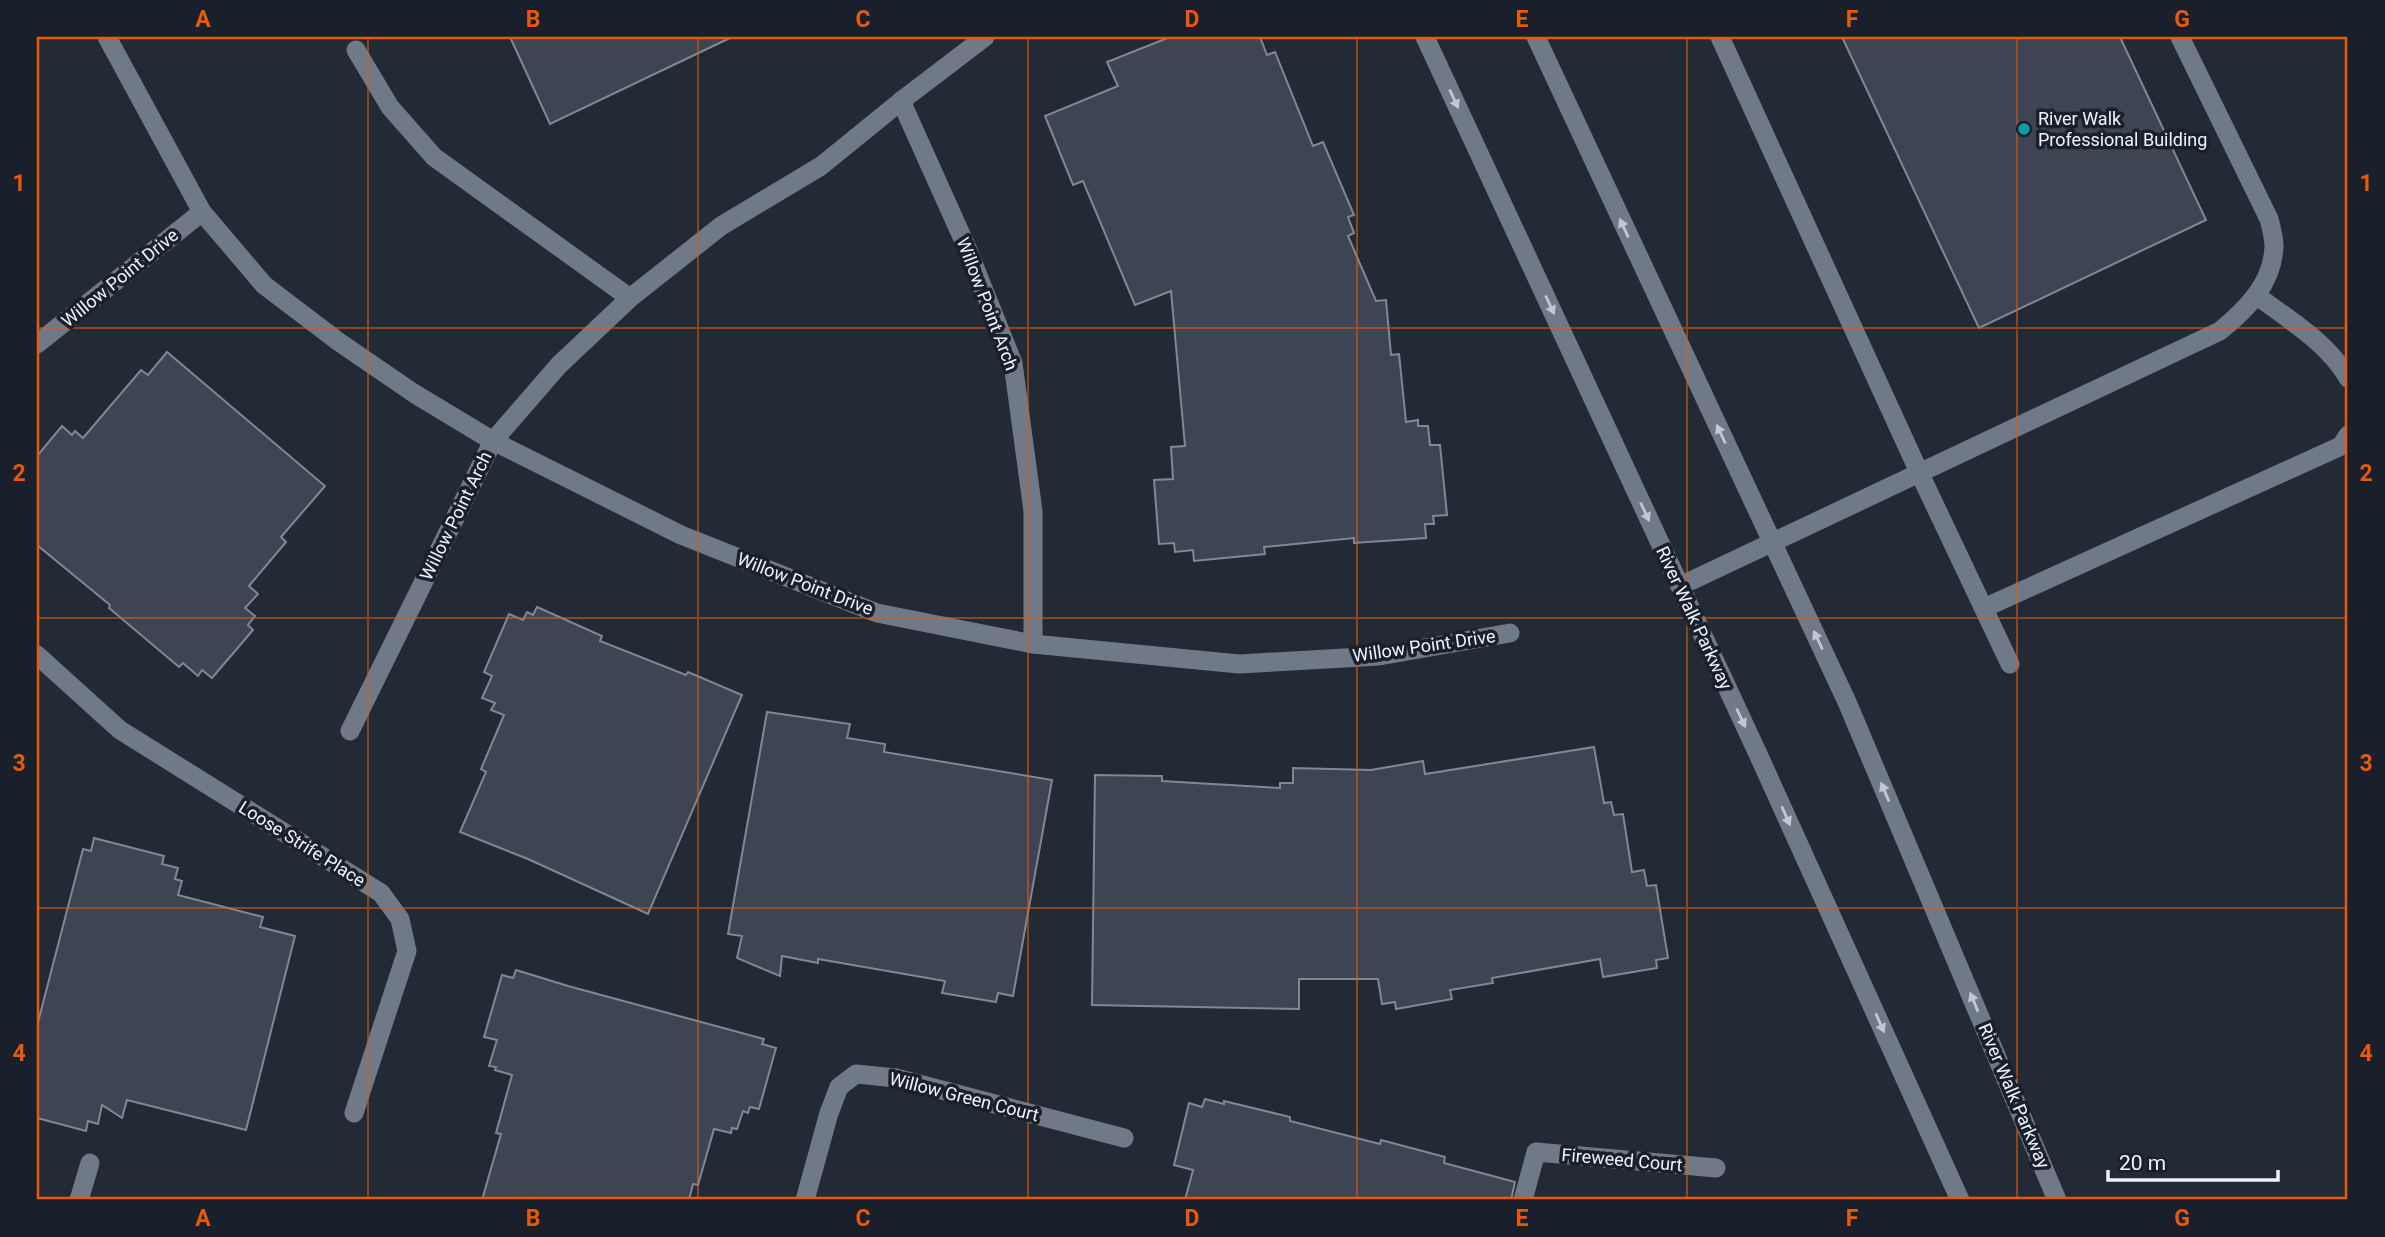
<svg xmlns="http://www.w3.org/2000/svg" width="2385" height="1237" viewBox="0 0 2385 1237" font-family="Roboto,sans-serif">
<style>
.building{fill:#3d4552;stroke:#7f8896;stroke-width:2}
.lines{fill:none;stroke-linecap:round;stroke-linejoin:round}
.service{stroke:#707987;stroke-width:19}
.minor{stroke:#707987;stroke-width:19}
.tertiary{stroke:#707987;stroke-width:19}
.oneway{fill:#c2c8d2}
.grid{fill:none;stroke:#e8590c;stroke-width:2;stroke-opacity:0.55}
.culture-dot{fill:#0f9aa8;stroke:#19202b;stroke-width:2.5}
.labels{text-anchor:middle;stroke-width:7;stroke-linejoin:round;paint-order:stroke}
.poi-label{font-size:18px;fill:#eef3fb;stroke:#19202b;text-anchor:start}
.street-label{font-size:18px;fill:#eef3fb;stroke:#19202b}
.neatline{fill:none;stroke:#e8590c;stroke-width:2.5}
.grid-label{font-size:23px;text-anchor:middle;font-weight:bold;fill:#e8590c}
</style>
<rect width="100%" height="100%" fill="#222a35"/>
<g class="building">
<path d="M 510,37 L 732,37 L 550,124 Z"/>
<path d="M 1170,37 L 1260,37 L 1267,55 L 1275,52 L 1313,146 L 1323,142 L 1354,215 L 1348,217 L 1354,233 L 1348,236 L 1376,301 L 1386,300 L 1391,355 L 1399,354 L 1406,422 L 1418,420 L 1418,426 L 1428,426 L 1430,445 L 1440,445 L 1447,515 L 1433,516 L 1434,524 L 1425,524 L 1426,538 L 1354,543 L 1354,538 L 1264,547 L 1265,554 L 1194,561 L 1193,550 L 1175,552 L 1174,543 L 1159,544 L 1154,480 L 1173,479 L 1171,447 L 1185,446 L 1171,291 L 1135,305 L 1083,181 L 1073,185 L 1045,116 L 1118,86 L 1107,62 Z"/>
<path d="M 1842,37 L 2120,37 L 2206,220 L 1979,328 Z"/>
<path d="M 167,352 L 325,486 L 281,537 L 286,542 L 249,586 L 258,594 L 245,608 L 255,616 L 248,625 L 253,630 L 212,678 L 202,670 L 198,676 L 183,663 L 179,667 L 109,608 L 110,605 L 37,545 L 37,456 L 62,426 L 72,435 L 75,431 L 83,438 L 141,370 L 148,375 Z"/>
<path d="M 537,607 L 602,636 L 600,641 L 686,675 L 688,672 L 742,695 L 648,914 L 528,859 L 460,832 L 486,772 L 481,769 L 504,715 L 491,710 L 495,703 L 482,698 L 492,676 L 484,672 L 509,614 L 523,620 L 527,612 L 533,615 Z"/>
<path d="M 767,712 L 850,724 L 847,738 L 885,744 L 884,752 L 1052,780 L 1013,996 L 998,993 L 996,1002 L 942,993 L 945,981 L 818,959 L 818,963 L 782,956 L 780,976 L 737,958 L 742,936 L 728,934 Z"/>
<path d="M 1594,747 L 1604,803 L 1611,802 L 1614,815 L 1623,814 L 1632,872 L 1644,870 L 1647,886 L 1656,885 L 1668,958 L 1656,960 L 1657,968 L 1603,977 L 1600,959 L 1492,978 L 1493,983 L 1450,990 L 1452,999 L 1396,1009 L 1395,1002 L 1382,1004 L 1378,979 L 1299,979 L 1299,1009 L 1092,1005 L 1095,775 L 1162,776 L 1162,781 L 1280,788 L 1280,783 L 1293,783 L 1293,768 L 1371,770 L 1423,761 L 1425,774 Z"/>
<path d="M 94,838 L 164,856 L 162,864 L 178,868 L 175,879 L 182,881 L 178,895 L 263,917 L 260,927 L 295,936 L 246,1130 L 127,1100 L 122,1118 L 102,1105 L 98,1124 L 88,1121 L 86,1131 L 37,1118 L 37,1026 L 83,849 L 91,851 Z"/>
<path d="M 516,970 L 568,986 L 764,1039 L 762,1044 L 776,1048 L 759,1109 L 750,1107 L 748,1113 L 743,1111 L 737,1129 L 732,1128 L 731,1133 L 714,1129 L 698,1185 L 693,1184 L 689,1200 L 482,1200 L 501,1134 L 496,1133 L 512,1075 L 495,1070 L 496,1067 L 489,1066 L 497,1040 L 484,1037 L 502,975 L 513,978 Z"/>
<path d="M 1205,1099 L 1224,1104 L 1224,1101 L 1290,1117 L 1290,1121 L 1380,1144 L 1381,1140 L 1445,1157 L 1444,1163 L 1515,1182 L 1511,1200 L 1185,1200 L 1193,1170 L 1174,1165 L 1189,1103 L 1202,1107 Z"/>
</g>
<g class="lines">
<g class="service">
<path d="M 1720,37 L 1919,472 L 2010,664"/>
<path d="M 2256,295 C 2289,320 2327,342 2348,378"/>
<path d="M 1680,586 L 2220,331 C 2247,309 2273,283 2274,246 C 2274,237 2271,227 2269,219 L 2180,37"/>
<path d="M 1984,608 L 2341,446 L 2348,435"/>
<path d="M 79,1200 L 90,1163"/>
</g>
<g class="minor">
<path d="M 107,37 L 202,212 L 264,285 L 339,342 L 415,394 L 493,441 L 681,535 L 877,613 L 1033,644 L 1239,664 L 1379,656 L 1510,633"/>
<path d="M 356,50 L 390,107 L 434,157 L 630,298"/>
<path d="M 901,101 L 967,248 L 1013,363 L 1033,511 L 1033,644"/>
<path d="M 37,344 L 202,212"/>
<path d="M 37,655 L 120,730 L 381,893 L 400,919 L 407,951 L 354,1113"/>
<path d="M 350,731 L 493,441 L 559,365 L 630,298 L 721,226 L 821,166 L 901,101 L 985,37"/>
<path d="M 805,1200 L 829,1113 L 839,1087 L 856,1074 L 896,1078 L 1124,1138"/>
<path d="M 1523,1200 L 1536,1152 L 1716,1168"/>
</g>
<g class="tertiary">
<path d="M 1425,37 L 1758,754 L 1960,1200"/>
<path d="M 1536,37 L 1847,702 L 2057,1200"/>
</g>
</g>
<defs><path id="oneway-solid" d="M-6-.8H1V-3.2L6.5 0L1 3.2V.8H-6Z" transform="scale(1.75)"/></defs>
<g class="oneway">
<use href="#oneway-solid" transform="translate(1454 99) rotate(65)"/>
<use href="#oneway-solid" transform="translate(1624 228) rotate(-115)"/>
<use href="#oneway-solid" transform="translate(1550 305) rotate(65)"/>
<use href="#oneway-solid" transform="translate(1721 434) rotate(-115)"/>
<use href="#oneway-solid" transform="translate(1645 512) rotate(65)"/>
<use href="#oneway-solid" transform="translate(1818 640) rotate(-115)"/>
<use href="#oneway-solid" transform="translate(1741 718) rotate(65)"/>
<use href="#oneway-solid" transform="translate(1885 792) rotate(-113)"/>
<use href="#oneway-solid" transform="translate(1786 816) rotate(66)"/>
<use href="#oneway-solid" transform="translate(1974 1002) rotate(-113)"/>
<use href="#oneway-solid" transform="translate(1880 1023) rotate(66)"/>
</g>
<path class="grid" d="M 368,37 L 368,1200M 698,37 L 698,1200M 1028,37 L 1028,1200M 1357,37 L 1357,1200M 1687,37 L 1687,1200M 2017,37 L 2017,1200M 37,328 L 2348,328M 37,618 L 2348,618M 37,908 L 2348,908"/>
<circle class="culture-dot" cx="2024" cy="129" r="7"/>
<g class="labels">
<g class="poi-label">
<text x="2038" y="125">River Walk<tspan x="2038" dy="21">Professional Building</tspan></text>
</g>
<g class="street-label">
<text transform="translate(120 278) rotate(-39)" y="6">Willow Point Drive</text>
<text transform="translate(987 304) rotate(69)" y="6">Willow Point Arch</text>
<text transform="translate(456 516) rotate(-64)" y="6">Willow Point Arch</text>
<text transform="translate(805 584) rotate(21)" y="6">Willow Point Drive</text>
<text transform="translate(1694 618) rotate(65)" y="6">River Walk Parkway</text>
<text transform="translate(1424 646) rotate(-8)" y="6">Willow Point Drive</text>
<text transform="translate(302 844) rotate(32)" y="6">Loose Strife Place</text>
<text transform="translate(2014 1096) rotate(67)" y="6">River Walk Parkway</text>
<text transform="translate(964 1097) rotate(14)" y="6">Willow Green Court</text>
<text transform="translate(1622 1160) rotate(5)" y="6">Fireweed Court</text>
</g>
</g>
<rect width="2385" height="1237" fill="none" stroke="#19202b" stroke-width="77"/>
<path d="M2108 1170v10h170v-10" fill="none" stroke="#eef3fb" stroke-width="3.5"/>
<text x="2119" y="1170" font-size="21" fill="#eef3fb" stroke="#19202b" stroke-width="5" paint-order="stroke">20 m</text>
<rect x="38" y="38" width="2308" height="1160" class="neatline"/>
<g class="grid-label">
<text x="203" y="27">A</text>
<text x="533" y="27">B</text>
<text x="863" y="27">C</text>
<text x="1192" y="27">D</text>
<text x="1522" y="27">E</text>
<text x="1852" y="27">F</text>
<text x="2182" y="27">G</text>
<text x="19" y="191">1</text>
<text x="2366" y="191">1</text>
<text x="19" y="481">2</text>
<text x="2366" y="481">2</text>
<text x="19" y="771">3</text>
<text x="2366" y="771">3</text>
<text x="19" y="1061">4</text>
<text x="2366" y="1061">4</text>
<text x="203" y="1226">A</text>
<text x="533" y="1226">B</text>
<text x="863" y="1226">C</text>
<text x="1192" y="1226">D</text>
<text x="1522" y="1226">E</text>
<text x="1852" y="1226">F</text>
<text x="2182" y="1226">G</text>
</g>
</svg>
